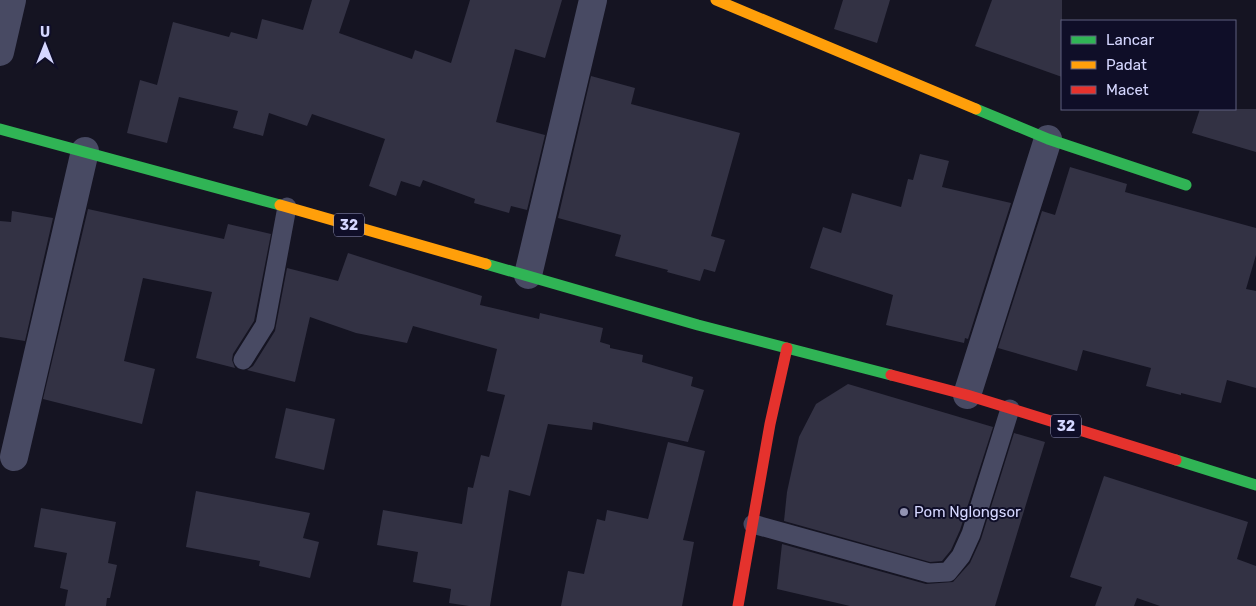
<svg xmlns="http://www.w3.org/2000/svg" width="1256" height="606" viewBox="0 0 1256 606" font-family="Rubik,sans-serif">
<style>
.building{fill:#333244}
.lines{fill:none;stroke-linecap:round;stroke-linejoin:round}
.lane{stroke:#484a63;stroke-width:19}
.street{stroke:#484a63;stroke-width:28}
.fast{stroke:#30b455;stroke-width:11}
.slow{stroke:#ff9f0a;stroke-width:11}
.jam{stroke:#e5322d;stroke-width:11}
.poi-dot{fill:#9293b2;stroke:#0f0e28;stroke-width:2}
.labels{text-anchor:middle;stroke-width:4;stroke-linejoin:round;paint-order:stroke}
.shield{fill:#0f0e28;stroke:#9a9bbe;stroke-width:1}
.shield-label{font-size:14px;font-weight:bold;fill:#d5d7ff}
.poi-label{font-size:15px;fill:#d5d7ff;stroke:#0f0e28;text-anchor:start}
</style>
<rect width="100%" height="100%" fill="#151422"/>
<g class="building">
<path d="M 312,0 L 350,0 L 339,33 L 412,59 L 415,50 L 451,63 L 470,0 L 562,0 L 545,58 L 515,49 L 496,122 L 545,135 L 527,210 L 511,206 L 509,213 L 474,203 L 475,199 L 423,180 L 420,187 L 401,181 L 396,196 L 369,186 L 385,139 L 312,114 L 307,126 L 269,113 L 263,136 L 233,128 L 238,111 L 179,97 L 167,143 L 127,133 L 140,80 L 157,85 L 173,22 L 229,37 L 231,32 L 257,39 L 262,19 L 303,30 Z"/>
<path d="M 843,0 L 890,0 L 877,43 L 834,29 Z"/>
<path d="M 992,0 L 1062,0 L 1062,77 L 975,46 Z"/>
<path d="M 591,76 L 635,88 L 631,104 L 740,133 L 711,236 L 725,240 L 715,272 L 704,269 L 700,281 L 667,272 L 668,270 L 615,256 L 621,235 L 558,218 Z"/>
<path d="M 1200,109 L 1256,109 L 1256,152 L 1192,133 Z"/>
<path d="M 920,154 L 949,161 L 942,187 L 1011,203 L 968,339 L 965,338 L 964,343 L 886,325 L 893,295 L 810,268 L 823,227 L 841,233 L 852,193 L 901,207 L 908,179 L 913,180 Z"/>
<path d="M 1070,167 L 1127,184 L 1125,192 L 1256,228 L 1256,255 L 1246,289 L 1256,291 L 1256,388 L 1227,380 L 1221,403 L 1181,393 L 1181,395 L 1146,386 L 1151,368 L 1083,350 L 1077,371 L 998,348 L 1042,211 L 1055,215 Z"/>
<path d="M 88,209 L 224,239 L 228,224 L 271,234 L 254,321 L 233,354 L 232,360 L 235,368 L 196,358 L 212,292 L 143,278 L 124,361 L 155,369 L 142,424 L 43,399 Z"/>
<path d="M 12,211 L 53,218 L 25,341 L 0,337 L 0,221 L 11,222 Z"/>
<path d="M 348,253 L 482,296 L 480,305 L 539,319 L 540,313 L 603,328 L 600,342 L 610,345 L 610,348 L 643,355 L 642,362 L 693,377 L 691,386 L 704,390 L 688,442 L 593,422 L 592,430 L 548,424 L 530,496 L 509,490 L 490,606 L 469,606 L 449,603 L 451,589 L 413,582 L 418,552 L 377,545 L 383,510 L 462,524 L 468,487 L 473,488 L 481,455 L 489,457 L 505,395 L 487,391 L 497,349 L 413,326 L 407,343 L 356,333 L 310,317 L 295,382 L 247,370 L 253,366 L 275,331 L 287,268 L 338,281 Z"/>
<path d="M 848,384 L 993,427 L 960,530 L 951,550 L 942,561 L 930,562 L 784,521 L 787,492 L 799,437 L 816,404 Z"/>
<path d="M 286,408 L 335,419 L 324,470 L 275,458 Z"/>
<path d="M 1014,433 L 1045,442 L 995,606 L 850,606 L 777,589 L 782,544 L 926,584 L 953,582 L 970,563 L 981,539 Z"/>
<path d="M 668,442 L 705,451 L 683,540 L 694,542 L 682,606 L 561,606 L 568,571 L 584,574 L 597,519 L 605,521 L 607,510 L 648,519 Z"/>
<path d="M 1104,476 L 1248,522 L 1237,559 L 1256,566 L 1256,606 L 1160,606 L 1137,598 L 1134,606 L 1095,606 L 1102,587 L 1070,577 Z"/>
<path d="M 196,491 L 310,513 L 303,538 L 319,542 L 310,578 L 259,566 L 260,561 L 186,547 Z"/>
<path d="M 41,508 L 116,522 L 108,563 L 117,565 L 110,598 L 107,598 L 106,606 L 65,606 L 68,590 L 60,588 L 67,553 L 34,547 Z"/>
</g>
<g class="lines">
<g class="lane">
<path d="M 243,360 L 265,325 L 287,207"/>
<path d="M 753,524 L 929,573 L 948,572 L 961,556 L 971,534 L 1010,409"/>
</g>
<g class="street">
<path d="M 0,52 L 12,0"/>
<path d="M 528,275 L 593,0"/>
<path d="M 967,395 L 1048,139"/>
<path d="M 14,457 L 85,151"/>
</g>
<g class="fast">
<path d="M 976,109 L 1048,139 L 1186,185"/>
<path d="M 0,129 L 280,205"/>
<path d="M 486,264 L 698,325 L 891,375"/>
<path d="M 1176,460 L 1256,485"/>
</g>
<g class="slow">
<path d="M 716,0 L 976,109"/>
<path d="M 280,205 L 486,264"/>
</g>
<g class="jam">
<path d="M 891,375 L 967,395 L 1176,460"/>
<path d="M 738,606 L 770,424 L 787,348"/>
</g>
</g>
<circle class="poi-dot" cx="904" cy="512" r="5"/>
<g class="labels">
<g class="shield">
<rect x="334" y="213.5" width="30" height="23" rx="4"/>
<rect x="1051" y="414.5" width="30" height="23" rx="4"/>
</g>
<g class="shield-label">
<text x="349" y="230">32</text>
<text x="1066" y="431">32</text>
</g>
<g class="poi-label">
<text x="914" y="517">Pom Nglongsor</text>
</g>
</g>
<rect x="1061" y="20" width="175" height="90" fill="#0f0e28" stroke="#5e5e7e"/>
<rect x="1071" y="36" width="25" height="8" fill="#30b455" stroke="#5e5e7e"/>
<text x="1106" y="45" font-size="15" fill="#d5d7ff">Lancar</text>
<rect x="1071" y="61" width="25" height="8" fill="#ff9f0a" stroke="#5e5e7e"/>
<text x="1106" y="70" font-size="15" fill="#d5d7ff">Padat</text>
<rect x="1071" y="86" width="25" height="8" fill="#e5322d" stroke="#5e5e7e"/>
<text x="1106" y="95" font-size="15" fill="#d5d7ff">Macet</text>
<g transform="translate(45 45)" stroke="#0f0e28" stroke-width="4" paint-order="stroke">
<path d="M0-4L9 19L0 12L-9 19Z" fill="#d5d7ff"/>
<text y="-8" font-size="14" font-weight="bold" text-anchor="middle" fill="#d5d7ff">U</text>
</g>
</svg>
